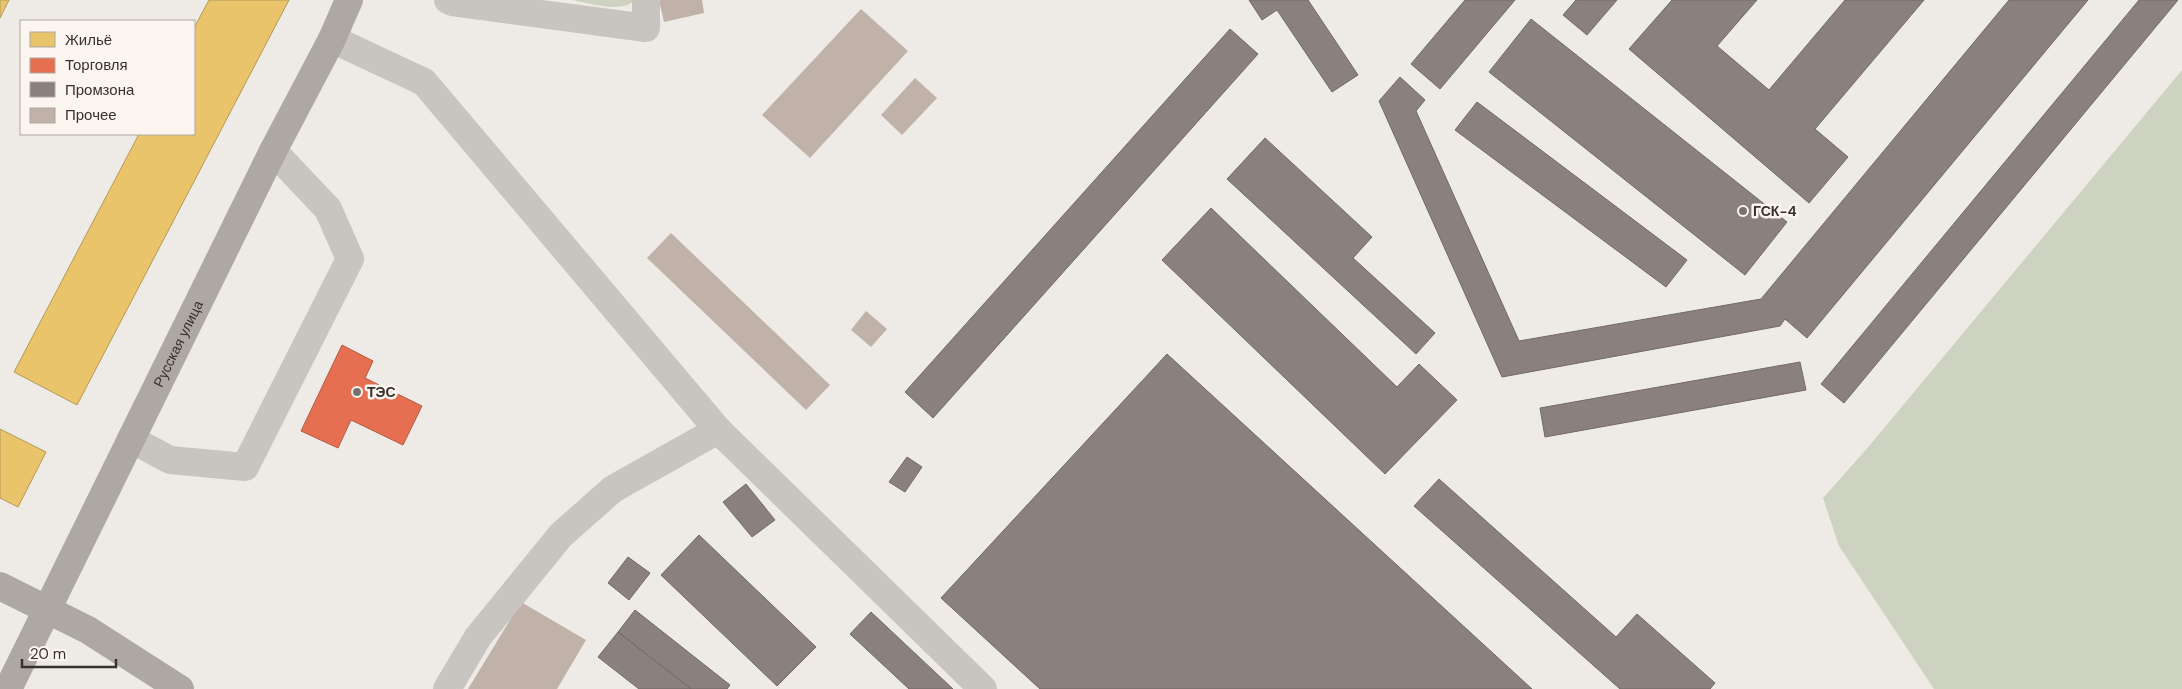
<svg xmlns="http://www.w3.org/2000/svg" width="2182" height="689" viewBox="0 0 2182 689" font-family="'DM Sans',sans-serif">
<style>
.green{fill:#ced3c1}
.homes{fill:#e9c46a;stroke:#b49857}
.shops{fill:#e76f51;stroke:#b35c46}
.industry{fill:#8a817c;stroke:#726964}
.building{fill:#c0b2a9}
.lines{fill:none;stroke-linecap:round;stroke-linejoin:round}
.minor{stroke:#c8c4bf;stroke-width:28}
.major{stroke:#ada8a4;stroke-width:28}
.poi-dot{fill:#78726d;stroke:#faf6ef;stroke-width:2}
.labels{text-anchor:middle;stroke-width:5;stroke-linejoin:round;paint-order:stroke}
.poi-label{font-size:14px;font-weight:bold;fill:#39312c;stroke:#faf6ef;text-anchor:start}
.street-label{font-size:14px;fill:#39312c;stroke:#faf6ef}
</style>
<rect width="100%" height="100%" fill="#eeebe6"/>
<g class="green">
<path d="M 572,0 L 635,0 C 622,14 589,3 572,0 Z"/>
<path d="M 2182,70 L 2182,689 L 1934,689 L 1839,546 L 1823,498 L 1870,445 Z"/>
</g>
<g class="homes">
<path d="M 0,0 L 9,0 L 0,18 Z"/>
<path d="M 209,0 L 289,0 L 77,405 L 14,372 L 139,134 L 194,134 L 194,28 Z"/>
<path d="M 0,429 L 46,452 L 18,507 L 0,498 Z"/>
</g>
<path class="shops" d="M 342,345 L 373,361 L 365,378 L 422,406 L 403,445 L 351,420 L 338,448 L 301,431 Z"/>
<g class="industry">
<path d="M 1249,0 L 1308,0 L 1358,75 L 1332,92 L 1277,10 L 1262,20 Z"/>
<path d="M 1465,0 L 1515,0 L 1440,89 L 1411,64 Z"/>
<path d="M 1576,0 L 1617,0 L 1587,35 L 1563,15 Z"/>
<path d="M 1672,0 L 1757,0 L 1717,46 L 1769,90 L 1845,0 L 1924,0 L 1815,129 L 1848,157 L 1809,203 L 1629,49 Z"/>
<path d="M 2009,0 L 2088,0 L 1807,338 L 1785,319 L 1780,326 L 1502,377 L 1379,101 L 1400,77 L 1425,100 L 1416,111 L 1519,341 L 1761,299 Z"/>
<path d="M 2139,0 L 2178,0 L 1844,403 L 1821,384 Z"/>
<path d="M 1531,19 L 1787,222 L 1745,275 L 1489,72 Z"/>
<path d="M 1230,29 L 1258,54 L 933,418 L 905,392 Z"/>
<path d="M 1477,102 L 1687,260 L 1666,287 L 1455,130 Z"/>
<path d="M 1265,138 L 1372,237 L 1353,258 L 1435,333 L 1416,354 L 1227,179 Z"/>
<path d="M 1211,208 L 1397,387 L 1419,364 L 1457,400 L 1385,474 L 1162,260 Z"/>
<path d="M 1167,354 L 1532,689 L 1040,689 L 941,598 Z"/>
<path d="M 1800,362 L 1806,390 L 1545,437 L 1540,408 Z"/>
<path d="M 907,457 L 922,467 L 905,492 L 889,482 Z"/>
<path d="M 1439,479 L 1616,637 L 1637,614 L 1715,683 L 1710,689 L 1620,689 L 1414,506 Z"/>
<path d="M 746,484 L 775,520 L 752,537 L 723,502 Z"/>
<path d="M 699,535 L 816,647 L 777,686 L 661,575 Z"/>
<path d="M 628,557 L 650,573 L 629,600 L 608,583 Z"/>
<path d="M 635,610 L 730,685 L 727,689 L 691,689 L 618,632 Z"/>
<path d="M 871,612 L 953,689 L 909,689 L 850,634 Z"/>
<path d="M 618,632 L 691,689 L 639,689 L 598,657 Z"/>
</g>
<g class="building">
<path d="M 659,0 L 702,0 L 704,13 L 664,22 Z"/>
<path d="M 861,9 L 908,51 L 810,158 L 762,115 Z"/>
<path d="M 915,78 L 937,98 L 902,135 L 881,115 Z"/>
<path d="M 671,233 L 830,385 L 806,410 L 647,258 Z"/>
<path d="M 866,311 L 887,329 L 871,347 L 851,330 Z"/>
<path d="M 521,602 L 586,640 L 557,689 L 468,689 Z"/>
</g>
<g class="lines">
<g class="minor">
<path d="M 448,0 L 452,2 L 646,28 L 646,0"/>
<path d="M 332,39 L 424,82 L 718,430 L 983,689"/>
<path d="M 131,439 L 170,460 L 245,467 L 350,259 L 328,209 L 273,151"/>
<path d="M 447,689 L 478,637 L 561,535 L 613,489 L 718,430"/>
</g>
<g class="major">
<path d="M 0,586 L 88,630 L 180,689"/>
<path id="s1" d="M 8,689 L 273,151 L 332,39 L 349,0"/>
</g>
</g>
<g class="poi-dot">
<circle cx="1743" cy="211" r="5"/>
<circle cx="357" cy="392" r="5"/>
</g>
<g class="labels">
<g class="poi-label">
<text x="1753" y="216">ГСК-4</text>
<text x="367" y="397">ТЭС</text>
</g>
<g class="street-label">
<text dy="5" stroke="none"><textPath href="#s1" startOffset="385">Русская улица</textPath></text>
</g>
</g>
<rect x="20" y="20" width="175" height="115" fill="#faf6ef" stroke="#ada7a1"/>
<rect x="30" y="32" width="25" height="15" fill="#e9c46a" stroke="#ada7a1"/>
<text x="65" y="45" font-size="15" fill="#39312c">Жильё</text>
<rect x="30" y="58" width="25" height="15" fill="#e76f51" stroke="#ada7a1"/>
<text x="65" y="70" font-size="15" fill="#39312c">Торговля</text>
<rect x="30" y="82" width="25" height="15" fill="#8a817c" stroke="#ada7a1"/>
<text x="65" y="95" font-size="15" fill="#39312c">Промзона</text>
<rect x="30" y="108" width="25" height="15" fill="#c0b2a9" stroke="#ada7a1"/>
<text x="65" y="120" font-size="15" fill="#39312c">Прочее</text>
<path d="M22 659v8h94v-8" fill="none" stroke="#39312c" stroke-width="2.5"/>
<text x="30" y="659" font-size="15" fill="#39312c" stroke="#faf6ef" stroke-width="4" paint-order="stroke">20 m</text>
</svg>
